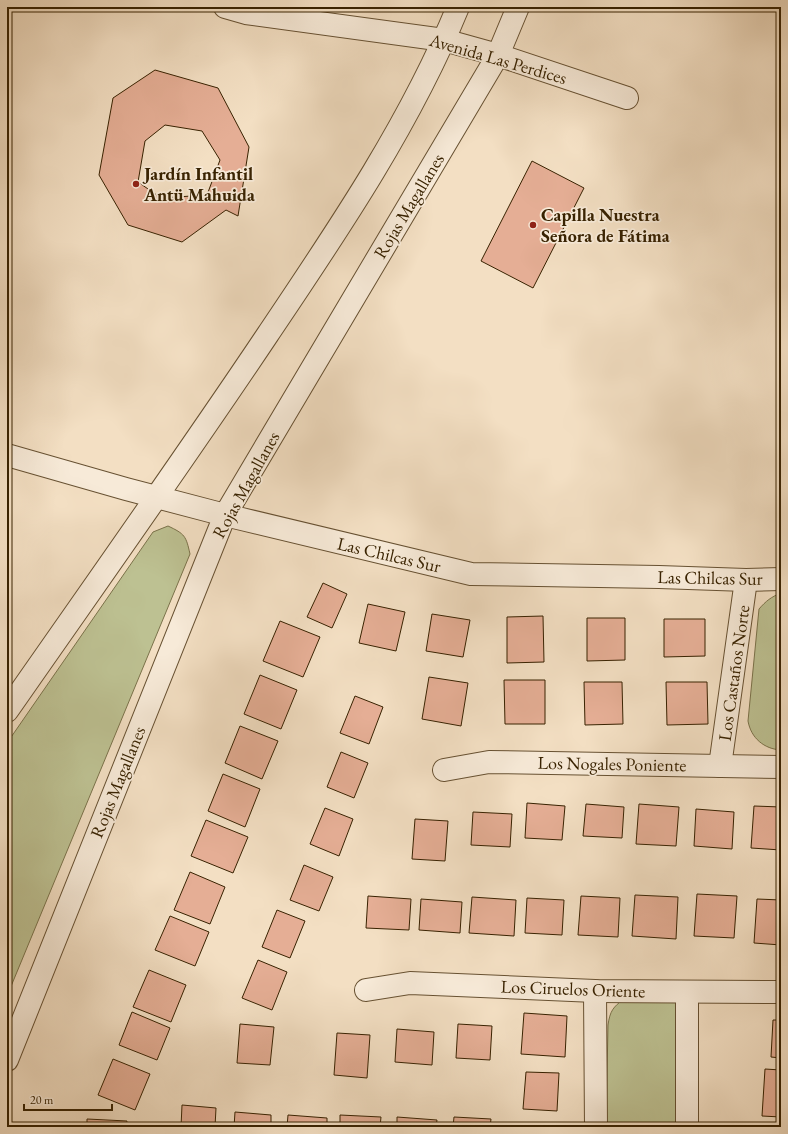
<svg xmlns="http://www.w3.org/2000/svg" width="788" height="1134" viewBox="0 0 788 1134" font-family="'EB Garamond',serif">
<style>
.green{fill:#bdc192;stroke:#7a724a}
.building{fill:#e5ae95;stroke:#382201;fill-rule:evenodd}
.lines{fill:none;stroke-linecap:round;stroke-linejoin:round}
.minor-casing{stroke:#675132;stroke-width:24}
.minor{stroke:#f7ead8;stroke-width:22}
.poi-dot{fill:#8f2418;stroke:#f7ead8;stroke-width:1.5}
.labels{text-anchor:middle;stroke-width:3.5;stroke-linejoin:round;paint-order:stroke}
.street-label{font-size:18px;fill:#382201;stroke:#f7ead8}
.poi-label{font-size:18px;font-weight:bold;fill:#382201;stroke:#f7ead8;text-anchor:start}
</style>
<rect width="100%" height="100%" fill="#f3dfc3"/>
<filter id="stains"><feTurbulence type="fractalNoise" baseFrequency=".005" numOctaves="4"/><feColorMatrix values="0 0 0 0 .2 0 0 0 0 .09 0 0 0 0 .02 0 0 0 .5 -.17"/></filter>
<radialGradient id="worn" r=".72"><stop offset=".6" stop-color="#630" stop-opacity="0"/><stop offset="1" stop-color="#630" stop-opacity=".3"/></radialGradient>
<g class="green">
<path d="M 168,526 C 185,534 186,536 190,554 L 7,996 L 7,743 L 153,532 Z"/>
<path d="M 781,593 L 781,750 C 764,749 751,738 748,721 L 759,609 C 766,601 771,597 781,593 Z"/>
<path d="M 624,999 L 673,1001 L 681,1009 L 680,1127 L 606,1127 L 608,1025 C 610,1011 613,1007 624,999 Z"/>
</g>
<g class="building">
<path d="M 155,70 L 218,88 L 249,147 L 238,216 L 226,210 L 182,242 L 128,225 L 99,175 L 113,98 ZM 165,125 L 202,131 L 220,160 L 207,195 L 161,198 L 138,182 L 145,141 Z"/>
<path d="M 532,161 L 584,188 L 533,288 L 481,261 Z"/>
<path d="M 323,583 L 347,594 L 332,628 L 307,617 Z"/>
<path d="M 368,604 L 405,612 L 396,651 L 359,643 Z"/>
<path d="M 432,614 L 470,620 L 463,657 L 426,651 Z"/>
<path d="M 543,616 L 544,662 L 507,663 L 507,617 Z"/>
<path d="M 587,618 L 625,618 L 625,660 L 587,661 Z"/>
<path d="M 664,619 L 705,619 L 705,656 L 664,657 Z"/>
<path d="M 280,621 L 320,637 L 303,677 L 263,661 Z"/>
<path d="M 260,675 L 297,690 L 281,729 L 244,714 Z"/>
<path d="M 429,677 L 468,683 L 461,726 L 422,719 Z"/>
<path d="M 504,680 L 545,680 L 545,724 L 505,724 Z"/>
<path d="M 584,682 L 622,682 L 623,724 L 585,725 Z"/>
<path d="M 666,682 L 707,682 L 708,724 L 667,725 Z"/>
<path d="M 355,696 L 383,707 L 369,744 L 340,733 Z"/>
<path d="M 240,726 L 278,741 L 262,779 L 225,763 Z"/>
<path d="M 341,752 L 368,763 L 354,798 L 327,787 Z"/>
<path d="M 223,774 L 260,789 L 245,827 L 208,811 Z"/>
<path d="M 527,803 L 565,806 L 562,840 L 525,838 Z"/>
<path d="M 586,804 L 624,807 L 622,838 L 583,836 Z"/>
<path d="M 639,804 L 679,807 L 676,846 L 636,844 Z"/>
<path d="M 754,806 L 781,807 L 781,850 L 751,848 Z"/>
<path d="M 325,808 L 353,819 L 339,856 L 310,844 Z"/>
<path d="M 696,809 L 734,812 L 732,849 L 694,846 Z"/>
<path d="M 473,812 L 512,814 L 510,847 L 471,845 Z"/>
<path d="M 415,819 L 448,821 L 445,861 L 412,859 Z"/>
<path d="M 206,820 L 248,837 L 233,873 L 191,856 Z"/>
<path d="M 304,865 L 333,877 L 319,911 L 290,900 Z"/>
<path d="M 190,872 L 225,887 L 210,924 L 174,910 Z"/>
<path d="M 697,894 L 737,896 L 734,938 L 694,936 Z"/>
<path d="M 635,895 L 678,897 L 676,939 L 632,936 Z"/>
<path d="M 368,896 L 411,899 L 409,930 L 366,928 Z"/>
<path d="M 581,896 L 620,898 L 618,937 L 578,935 Z"/>
<path d="M 472,897 L 516,900 L 514,936 L 469,933 Z"/>
<path d="M 527,898 L 564,900 L 562,935 L 525,933 Z"/>
<path d="M 421,899 L 462,902 L 460,933 L 419,930 Z"/>
<path d="M 757,899 L 781,900 L 781,945 L 754,943 Z"/>
<path d="M 277,910 L 305,921 L 290,958 L 262,947 Z"/>
<path d="M 170,916 L 209,932 L 195,966 L 155,950 Z"/>
<path d="M 258,960 L 287,972 L 272,1010 L 242,998 Z"/>
<path d="M 149,970 L 186,985 L 171,1022 L 133,1007 Z"/>
<path d="M 132,1012 L 170,1028 L 157,1060 L 119,1045 Z"/>
<path d="M 524,1013 L 567,1016 L 565,1057 L 521,1054 Z"/>
<path d="M 773,1020 L 781,1020 L 781,1058 L 771,1057 Z"/>
<path d="M 240,1024 L 274,1027 L 270,1065 L 237,1063 Z"/>
<path d="M 458,1024 L 492,1026 L 490,1060 L 456,1058 Z"/>
<path d="M 397,1029 L 434,1032 L 432,1065 L 395,1062 Z"/>
<path d="M 337,1033 L 370,1035 L 367,1078 L 334,1075 Z"/>
<path d="M 113,1059 L 150,1074 L 135,1110 L 98,1095 Z"/>
<path d="M 765,1069 L 781,1070 L 781,1117 L 762,1116 Z"/>
<path d="M 526,1072 L 559,1073 L 557,1111 L 523,1109 Z"/>
<path d="M 182,1105 L 216,1108 L 215,1127 L 181,1127 Z"/>
<path d="M 235,1112 L 271,1115 L 271,1127 L 234,1127 Z"/>
<path d="M 288,1115 L 327,1118 L 327,1127 L 287,1127 Z"/>
<path d="M 340,1115 L 381,1117 L 380,1127 L 340,1127 Z"/>
<path d="M 397,1117 L 437,1120 L 436,1127 L 397,1127 Z"/>
<path d="M 454,1117 L 491,1119 L 490,1127 L 453,1127 Z"/>
<path d="M 87,1119 L 127,1121 L 126,1127 L 87,1127 Z"/>
</g>
<g class="lines">
<g class="minor-casing">
<g id="minor">
<path d="M 225,7 L 246,13 L 444,40 L 498,55 L 627,98"/>
<path d="M 7,455 L 126,489 L 225,515 L 471,574 L 659,577 L 746,580 L 781,579"/>
<path d="M 7,711 C 94,586 183,461 268,334 C 338,230 410,124 458,7"/>
<path d="M 720,766 L 746,580"/>
<path d="M 444,770 L 489,762 L 781,767"/>
<path d="M 366,990 L 410,983 L 595,991 L 781,992"/>
<path d="M 595,991 L 596,1127"/>
<path d="M 687,992 L 687,1127"/>
<path d="M 7,1060 L 225,515 L 498,55 L 518,7"/>
</g>
</g>
<use href="#minor" class="minor"/>
</g>
<g class="poi-dot">
<circle cx="136" cy="184" r="4"/>
<circle cx="533" cy="225" r="4"/>
</g>
<g class="labels">
<g class="street-label">
<text transform="translate(498 59) rotate(16)" y="6">Avenida Las Perdices</text>
<text transform="translate(409 206) rotate(-59)" y="6">Rojas Magallanes</text>
<text transform="translate(246 485) rotate(-61)" y="6">Rojas Magallanes</text>
<text transform="translate(389 555) rotate(13)" y="6">Las Chilcas Sur</text>
<text transform="translate(710 578) rotate(1)" y="6">Las Chilcas Sur</text>
<text transform="translate(734 673) rotate(-82)" y="6">Los Castaños Norte</text>
<text transform="translate(612 764) rotate(1)" y="6">Los Nogales Poniente</text>
<text transform="translate(118 782) rotate(-68)" y="6">Rojas Magallanes</text>
<text transform="translate(573 989) rotate(2)" y="6">Los Ciruelos Oriente</text>
</g>
<g class="poi-label">
<text x="144" y="180">Jardín Infantil<tspan x="144" dy="21">Antü Mahuida</tspan></text>
<text x="541" y="221">Capilla Nuestra<tspan x="541" dy="21">Señora de Fátima</tspan></text>
</g>
</g>
<rect width="788" height="1134" fill="none" stroke="#f3dfc3" stroke-width="24"/>
<rect x="8" y="8" width="772" height="1118" fill="none" stroke="#382201" stroke-width="2"/>
<rect x="12" y="12" width="764" height="1110" fill="none" stroke="#382201"/>
<path d="M24 1104v6h88v-6" fill="none" stroke="#382201" stroke-width="2"/>
<text x="30" y="1104" font-size="12" fill="#382201" stroke="#f7ead8" stroke-width="3" paint-order="stroke">20 m</text>
<rect width="100%" height="100%" filter="url(#stains)"/>
<rect width="100%" height="100%" fill="url(#worn)"/>
</svg>
